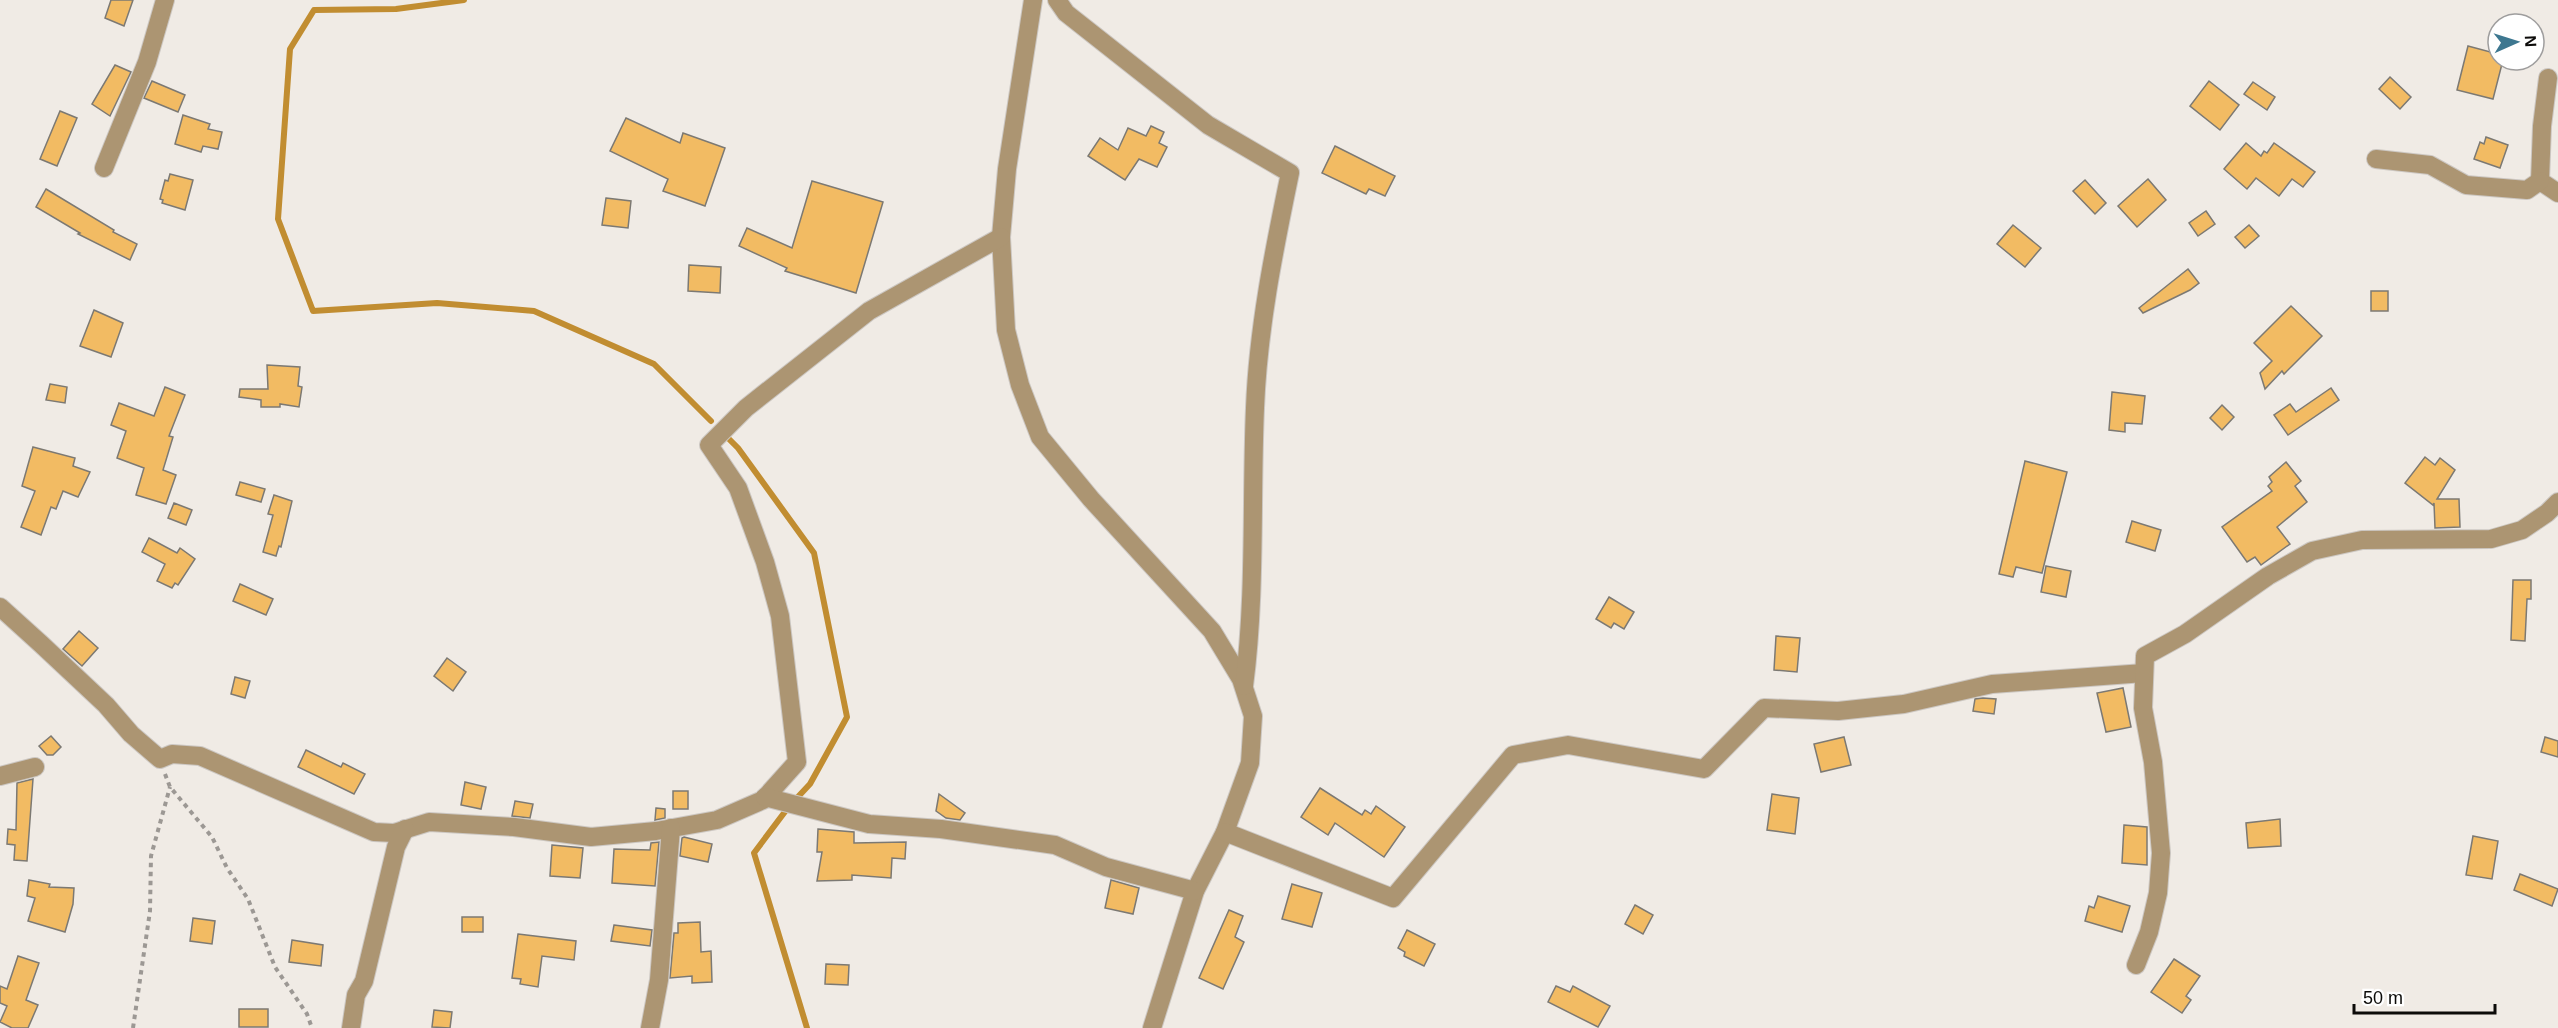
<svg xmlns="http://www.w3.org/2000/svg" width="2558" height="1028" viewBox="0 0 2558 1028" font-family="Helvetica,sans-serif">
<style>
.lines{fill:none;stroke-linecap:round;stroke-linejoin:round}
.stream{stroke:#c18d31;stroke-width:6}
.building{fill:#f2bb63;stroke:#7c7973;stroke-width:1.5}
.minor-casing{stroke:#ccc7c2;stroke-width:20}
.path{stroke:#9c9894;stroke-width:4;stroke-dasharray:4.5 4.5;stroke-linecap:butt}
.minor{stroke:#ac9572;stroke-width:18}
</style>
<rect width="100%" height="100%" fill="#f0ebe5"/>
<g class="lines">
<g class="stream">
<path d="M 464,0 L 396,9 L 314,10 L 290,49 L 278,219 L 313,311 L 437,303 L 534,311 L 654,364 L 711,421"/>
<path d="M 726,436 L 738,448 L 814,553 L 847,717 L 810,784 L 795,800"/>
<path d="M 787,809 L 754,853 L 807,1028"/>
</g>
</g>
<g class="building">
<path d="M 111,0 L 133,0 L 124,26 L 105,18 Z"/>
<path d="M 2468,46 L 2498,54 L 2498,60 L 2503,60 L 2493,99 L 2457,90 Z"/>
<path d="M 115,65 L 131,72 L 110,116 L 92,104 Z"/>
<path d="M 2390,77 L 2411,97 L 2400,109 L 2379,89 Z"/>
<path d="M 152,81 L 185,95 L 178,112 L 144,98 Z"/>
<path d="M 2209,81 L 2239,105 L 2220,130 L 2190,106 Z"/>
<path d="M 2253,82 L 2275,97 L 2267,110 L 2244,94 Z"/>
<path d="M 60,111 L 77,118 L 57,166 L 40,159 Z"/>
<path d="M 183,115 L 210,124 L 208,129 L 222,132 L 218,149 L 203,146 L 201,152 L 175,144 Z"/>
<path d="M 626,118 L 680,143 L 683,133 L 725,148 L 705,206 L 663,191 L 668,179 L 610,151 Z"/>
<path d="M 1151,126 L 1164,132 L 1159,143 L 1167,147 L 1157,167 L 1139,159 L 1125,180 L 1088,156 L 1100,138 L 1118,150 L 1128,128 L 1146,136 Z"/>
<path d="M 2486,137 L 2508,145 L 2500,168 L 2474,159 L 2480,142 L 2484,144 Z"/>
<path d="M 2246,143 L 2261,156 L 2264,151 L 2267,153 L 2274,143 L 2315,172 L 2303,187 L 2292,179 L 2279,196 L 2256,178 L 2247,189 L 2224,169 Z"/>
<path d="M 1335,146 L 1395,176 L 1385,196 L 1369,189 L 1366,194 L 1322,173 Z"/>
<path d="M 170,174 L 193,180 L 185,210 L 162,203 L 163,200 L 160,199 L 165,180 L 168,181 Z"/>
<path d="M 2148,179 L 2166,200 L 2137,227 L 2118,206 Z"/>
<path d="M 2085,180 L 2106,203 L 2095,214 L 2073,191 Z"/>
<path d="M 812,181 L 883,202 L 856,293 L 785,271 L 787,268 L 739,246 L 747,228 L 792,248 Z"/>
<path d="M 46,189 L 114,230 L 113,232 L 137,244 L 130,260 L 78,234 L 80,233 L 36,207 Z"/>
<path d="M 606,198 L 631,201 L 628,228 L 602,225 Z"/>
<path d="M 2206,211 L 2215,224 L 2198,236 L 2189,223 Z"/>
<path d="M 2013,225 L 2041,248 L 2025,267 L 1997,244 Z"/>
<path d="M 2249,225 L 2259,236 L 2245,248 L 2235,237 Z"/>
<path d="M 689,265 L 721,267 L 720,293 L 688,291 Z"/>
<path d="M 2188,269 L 2199,283 L 2190,290 L 2143,313 L 2139,308 Z"/>
<rect x="2371" y="291" width="17" height="20"/>
<path d="M 2291,306 L 2322,336 L 2284,374 L 2282,371 L 2265,389 L 2260,373 L 2272,361 L 2254,343 Z"/>
<path d="M 94,310 L 123,323 L 111,357 L 80,346 Z"/>
<path d="M 267,365 L 300,367 L 298,386 L 302,387 L 299,407 L 280,404 L 280,407 L 261,407 L 261,400 L 239,397 L 240,389 L 268,389 Z"/>
<path d="M 50,384 L 67,387 L 65,403 L 46,400 Z"/>
<path d="M 165,387 L 185,395 L 169,436 L 173,437 L 163,470 L 176,475 L 166,504 L 136,495 L 144,468 L 117,458 L 126,431 L 111,425 L 119,403 L 154,416 Z"/>
<path d="M 2331,388 L 2339,400 L 2288,435 L 2274,415 L 2290,404 L 2296,412 Z"/>
<path d="M 2112,392 L 2145,396 L 2142,424 L 2125,423 L 2125,432 L 2109,430 Z"/>
<path d="M 2222,405 L 2234,417 L 2222,430 L 2210,418 Z"/>
<path d="M 33,447 L 75,458 L 73,466 L 90,472 L 78,497 L 63,491 L 56,509 L 51,507 L 41,535 L 21,527 L 35,491 L 22,486 Z"/>
<path d="M 2425,457 L 2435,465 L 2440,458 L 2455,470 L 2437,499 L 2459,499 L 2460,527 L 2435,528 L 2434,503 L 2433,505 L 2405,483 Z"/>
<path d="M 2025,461 L 2067,472 L 2042,573 L 2016,567 L 2013,577 L 1999,574 Z"/>
<path d="M 2286,462 L 2301,481 L 2295,486 L 2307,502 L 2277,527 L 2290,544 L 2261,565 L 2255,557 L 2247,562 L 2222,527 L 2272,491 L 2268,486 L 2272,482 L 2269,477 Z"/>
<path d="M 240,482 L 265,489 L 261,502 L 236,495 Z"/>
<path d="M 274,495 L 292,501 L 281,547 L 279,546 L 276,556 L 263,552 L 273,515 L 268,514 Z"/>
<path d="M 174,503 L 192,510 L 186,525 L 168,518 Z"/>
<path d="M 2132,521 L 2161,530 L 2155,551 L 2126,542 Z"/>
<path d="M 149,538 L 177,553 L 180,548 L 195,559 L 178,585 L 175,583 L 172,588 L 157,581 L 165,564 L 142,552 Z"/>
<path d="M 2046,566 L 2071,571 L 2066,597 L 2041,592 Z"/>
<path d="M 2513,580 L 2531,580 L 2531,599 L 2527,599 L 2525,641 L 2511,640 Z"/>
<path d="M 240,584 L 273,599 L 266,615 L 233,601 Z"/>
<path d="M 1609,597 L 1634,612 L 1624,629 L 1614,623 L 1611,628 L 1596,619 Z"/>
<path d="M 79,631 L 98,648 L 82,666 L 63,649 Z"/>
<path d="M 1776,636 L 1800,638 L 1797,672 L 1774,670 Z"/>
<path d="M 447,658 L 466,672 L 453,691 L 434,676 Z"/>
<path d="M 235,677 L 250,681 L 245,698 L 231,694 Z"/>
<path d="M 2123,688 L 2131,727 L 2106,732 L 2097,693 Z"/>
<path d="M 1983,698 L 1996,699 L 1994,714 L 1973,711 L 1975,699 Z"/>
<path d="M 51,736 L 61,747 L 53,755 L 47,755 L 39,746 Z"/>
<path d="M 1844,737 L 1851,765 L 1821,772 L 1814,744 Z"/>
<path d="M 2545,737 L 2558,741 L 2558,757 L 2541,752 Z"/>
<path d="M 306,750 L 341,767 L 343,763 L 365,774 L 354,794 L 298,767 Z"/>
<path d="M 33,779 L 27,861 L 14,860 L 15,845 L 7,844 L 8,829 L 16,830 L 17,783 Z"/>
<path d="M 465,782 L 486,787 L 481,809 L 461,805 Z"/>
<path d="M 1320,788 L 1362,815 L 1365,810 L 1371,814 L 1376,806 L 1405,827 L 1384,857 L 1335,823 L 1328,835 L 1301,817 Z"/>
<rect x="673" y="791" width="15" height="18"/>
<path d="M 939,794 L 965,813 L 960,820 L 946,818 L 936,811 Z"/>
<path d="M 1772,794 L 1799,798 L 1795,834 L 1767,830 Z"/>
<path d="M 515,801 L 533,804 L 530,818 L 512,816 Z"/>
<path d="M 656,808 L 665,809 L 665,818 L 655,820 Z"/>
<path d="M 2280,819 L 2281,846 L 2248,848 L 2246,823 Z"/>
<path d="M 2124,825 L 2147,827 L 2147,865 L 2122,863 Z"/>
<path d="M 818,829 L 854,832 L 854,843 L 906,842 L 905,859 L 892,858 L 891,878 L 852,875 L 852,880 L 817,881 L 822,852 L 817,852 Z"/>
<path d="M 2473,836 L 2498,841 L 2492,879 L 2466,875 Z"/>
<path d="M 684,837 L 712,844 L 708,862 L 680,856 L 682,838 Z"/>
<path d="M 659,842 L 655,886 L 612,883 L 614,849 L 650,850 L 651,843 Z"/>
<path d="M 552,845 L 583,848 L 580,878 L 550,876 Z"/>
<path d="M 2520,874 L 2558,889 L 2552,906 L 2514,890 Z"/>
<path d="M 29,880 L 50,884 L 49,887 L 74,888 L 73,904 L 65,932 L 28,921 L 35,898 L 27,896 Z"/>
<path d="M 1111,880 L 1139,888 L 1133,914 L 1105,908 Z"/>
<path d="M 1292,884 L 1322,893 L 1312,927 L 1282,919 Z"/>
<path d="M 2098,896 L 2130,906 L 2122,932 L 2085,921 L 2089,906 L 2094,908 Z"/>
<path d="M 1635,905 L 1653,915 L 1643,934 L 1625,924 Z"/>
<path d="M 1229,910 L 1243,916 L 1235,937 L 1244,942 L 1223,989 L 1199,978 Z"/>
<rect x="462" y="917" width="21" height="15"/>
<path d="M 193,918 L 215,921 L 212,944 L 190,941 Z"/>
<path d="M 700,922 L 701,952 L 711,951 L 712,982 L 692,983 L 692,976 L 670,978 L 674,933 L 678,933 L 678,923 Z"/>
<path d="M 614,925 L 652,930 L 650,946 L 611,941 Z"/>
<path d="M 1407,930 L 1435,944 L 1424,966 L 1404,956 L 1405,952 L 1398,948 Z"/>
<path d="M 518,934 L 576,941 L 574,960 L 542,956 L 538,987 L 520,984 L 521,979 L 512,978 Z"/>
<path d="M 292,940 L 323,945 L 321,966 L 289,962 Z"/>
<path d="M 18,956 L 39,963 L 26,1000 L 38,1005 L 28,1028 L 12,1028 L 0,1022 L 7,1006 L 0,1003 L 0,986 L 7,989 Z"/>
<path d="M 2174,959 L 2200,976 L 2186,996 L 2191,1000 L 2182,1013 L 2151,992 Z"/>
<path d="M 826,964 L 849,965 L 848,985 L 825,984 Z"/>
<path d="M 1556,986 L 1570,992 L 1573,986 L 1610,1006 L 1598,1027 L 1548,1002 Z"/>
<rect x="239" y="1009" width="29" height="18"/>
<path d="M 434,1010 L 452,1012 L 450,1028 L 432,1027 Z"/>
</g>
<g class="lines">
<g class="minor-casing">
<g id="minor">
<path d="M 1033,0 L 1007,169 L 1001,237 L 1006,330 L 1020,385 L 1040,437 L 1091,499 L 1212,631 L 1241,679 L 1253,716 L 1250,763 L 1225,832 L 1195,891 L 1152,1028"/>
<path d="M 1057,0 L 1066,13 L 1208,125 L 1290,173 C 1274,250 1258,329 1255,408 C 1251,500 1256,594 1244,686"/>
<path d="M 2548,78 L 2542,126 L 2540,181 L 2558,193"/>
<path d="M 2376,159 L 2430,165 L 2466,185 L 2527,190 L 2540,181"/>
<path d="M 104,168 L 147,62 L 165,0"/>
<path d="M 0,607 L 41,644 L 106,705 L 131,734 L 160,759 L 172,754 L 200,756 L 374,832 L 394,833 L 429,822 L 514,827 L 591,837 L 656,831 L 717,820 L 763,800 L 797,762 L 780,616 L 765,562 L 738,488 L 709,445 L 746,408 L 869,311 L 1001,237"/>
<path d="M 0,776 L 35,767"/>
<path d="M 765,797 L 869,824 L 941,829 L 1055,845 L 1106,867 L 1195,891"/>
<path d="M 1225,832 L 1393,898 L 1513,755 L 1568,745 L 1704,769 L 1764,708 L 1838,711 L 1904,704 L 1992,684 L 2144,673"/>
<path d="M 2136,965 L 2149,932 L 2158,893 L 2161,853 L 2153,762 L 2143,708 L 2145,656 L 2185,634 L 2268,576 L 2312,551 L 2362,540 L 2491,539 L 2522,530 L 2547,513 L 2558,502"/>
<path d="M 351,1028 L 356,995 L 364,981 L 396,847 L 405,829"/>
<path d="M 650,1028 L 659,980 L 671,828"/>
</g>
</g>
<g class="path">
<path d="M 165,774 L 170,787 L 212,837 L 227,868 L 248,899 L 275,967 L 307,1014 L 312,1028"/>
<path d="M 133,1028 L 150,911 L 151,856 L 170,787"/>
</g>
<use href="#minor" class="minor"/>
</g>
<g transform="translate(2516 42) rotate(87)"><circle r="28" fill="#ffffff" stroke="#9e9d9d" stroke-width="1.5"/>
<path d="M0-4.5L10 22L0 15L-10 22Z" fill="#3d7790"/>
<text y="-9" font-size="16" font-weight="bold" text-anchor="middle" fill="#0c0b09">N</text>
</g>
<path d="M2354 1004v9h141v-9" fill="none" stroke="#0c0b09" stroke-width="3"/>
<text x="2363" y="1004" font-size="18" fill="#0c0b09" stroke="#ffffff" stroke-width="4.5" paint-order="stroke">50 m</text>
</svg>
